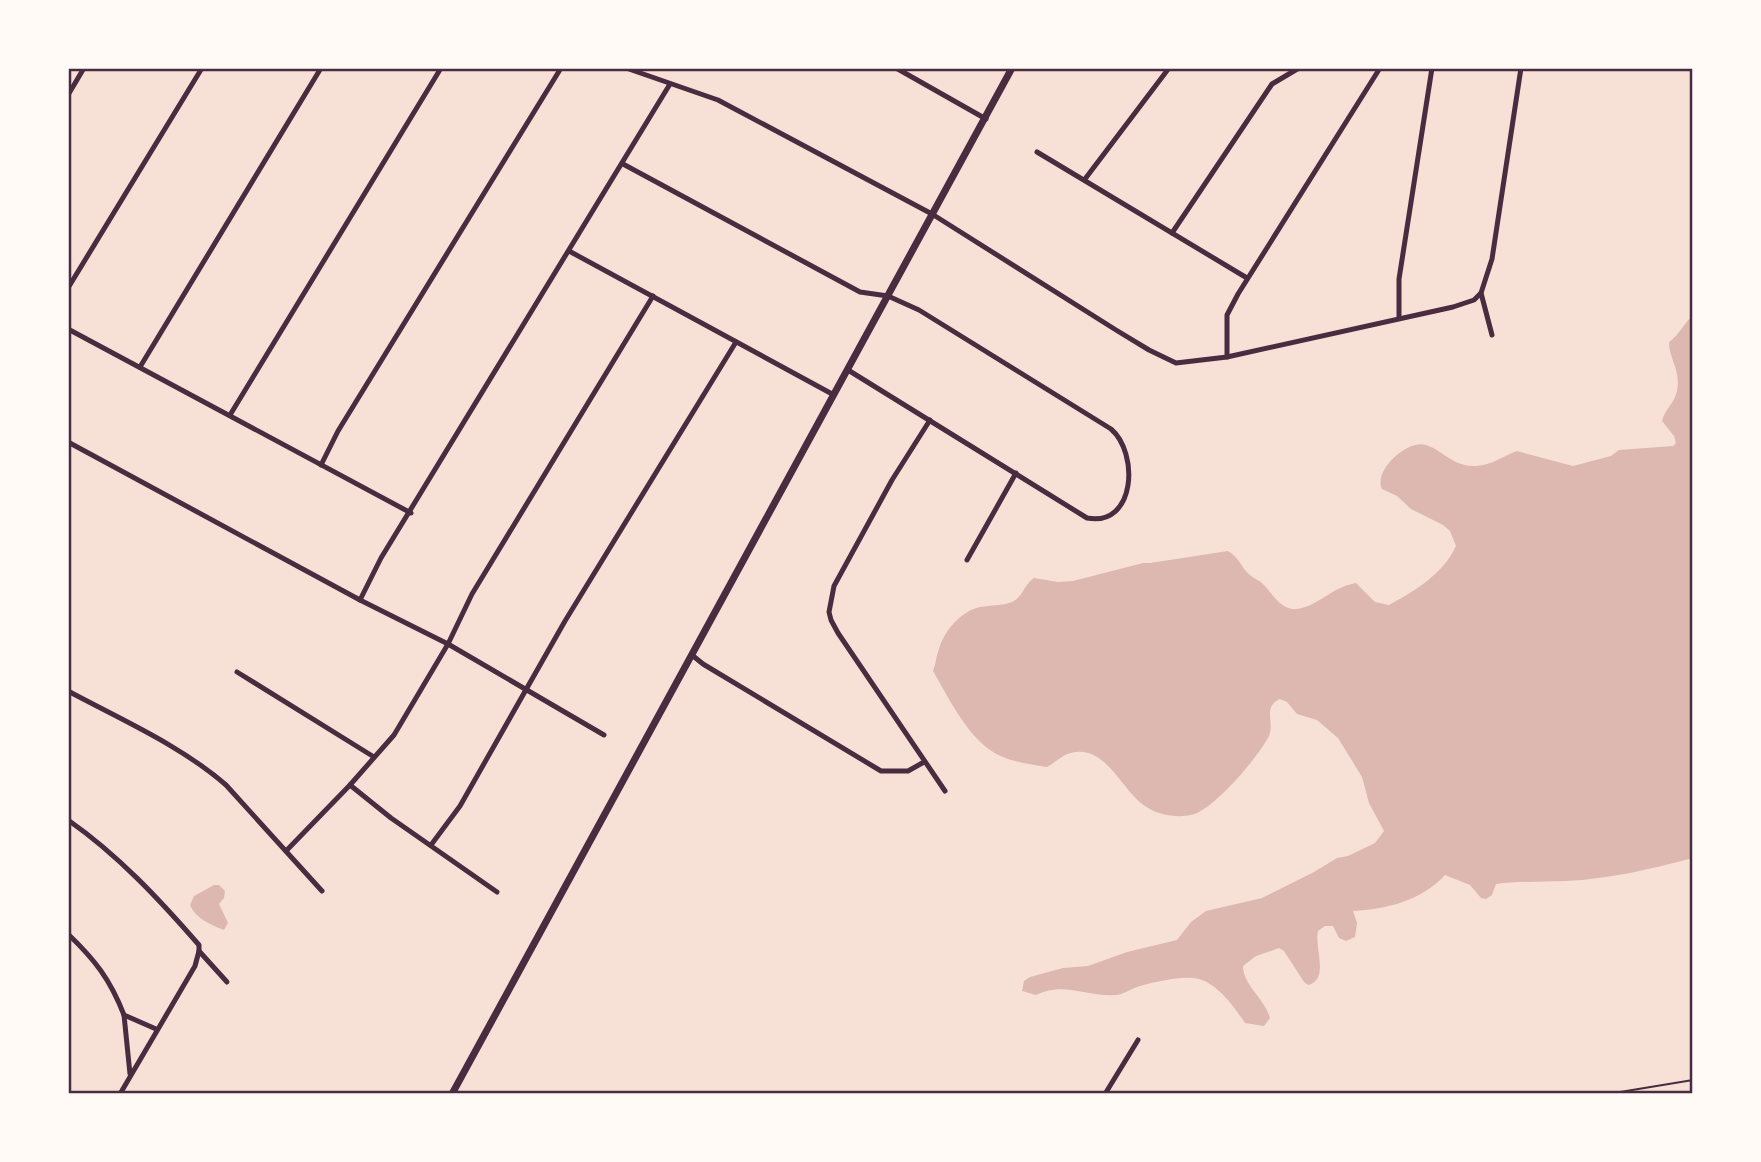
<svg xmlns="http://www.w3.org/2000/svg" width="1761" height="1162" viewBox="0 0 1761 1162" font-family="Inter,sans-serif">
<style>
.water{fill:#dcb8b0}
.lines{fill:none;stroke-linecap:round;stroke-linejoin:round}
.path{stroke:#4a2c40;stroke-width:2}
.minor{stroke:#4a2c40;stroke-width:5}
.secondary{stroke:#4a2c40;stroke-width:7}
.neatline{fill:none;stroke:#4a2c40;stroke-width:2.5}
</style>
<rect width="100%" height="100%" fill="#f7e1d7"/>
<g class="water">
<path d="M 1693,316 L 1693,858 C 1651,869 1609,879 1566,881 C 1543,882 1519,881 1496,884 L 1492,895 L 1486,899 L 1481,898 L 1470,885 L 1445,875 C 1421,901 1387,909 1353,911 L 1357,923 L 1355,937 L 1346,941 L 1339,938 L 1333,926 L 1325,926 L 1318,931 C 1314,947 1330,980 1308,985 L 1304,982 L 1284,951 L 1279,948 L 1256,956 L 1243,966 C 1243,985 1265,999 1270,1018 L 1264,1026 L 1245,1023 C 1235,1008 1218,984 1199,979 C 1184,975 1155,982 1140,986 C 1132,988 1123,995 1115,995 C 1086,997 1065,981 1036,995 L 1022,991 L 1024,981 L 1030,977 L 1063,968 L 1088,966 L 1127,952 L 1177,940 L 1191,922 L 1206,911 L 1262,898 L 1314,872 L 1337,858 L 1348,856 L 1375,843 L 1384,831 L 1369,803 L 1362,777 L 1338,738 L 1317,720 L 1297,714 L 1287,702 L 1280,699 C 1262,707 1275,722 1269,736 C 1259,756 1213,811 1191,815 C 1177,818 1157,815 1145,806 C 1120,790 1104,738 1065,755 C 1059,758 1053,764 1047,767 C 1028,764 1005,761 990,750 C 965,732 948,697 933,671 C 936,664 936,656 939,649 C 944,631 961,611 980,607 C 991,605 1002,606 1012,602 C 1024,596 1024,584 1034,578 L 1058,582 L 1073,581 L 1143,563 L 1150,563 L 1228,551 C 1240,558 1241,568 1250,575 C 1254,579 1259,580 1263,584 C 1274,595 1282,614 1302,608 C 1321,603 1333,587 1356,583 L 1375,602 L 1389,605 C 1415,591 1443,574 1456,546 L 1450,531 L 1443,525 L 1411,509 L 1397,496 L 1382,489 C 1373,471 1407,439 1426,445 C 1444,451 1453,467 1476,466 C 1492,465 1503,456 1517,451 L 1573,466 L 1611,456 L 1619,450 L 1673,446 L 1676,443 L 1674,436 L 1662,421 C 1665,409 1675,402 1677,391 C 1681,369 1669,360 1669,342 C 1679,335 1687,319 1693,316 Z"/>
<path d="M 214,885 L 219,885 L 225,891 L 224,898 L 219,904 L 228,923 L 224,930 C 211,925 195,918 190,905 L 194,896 Z"/>
</g>
<g class="lines">
<path class="path" d="M 1608,1094 L 1693,1080"/>
<g class="minor">
<path d="M 626,68 L 718,100 L 932,214 L 1116,330 L 1149,350 L 1176,363 L 1227,357 L 1453,307 L 1474,300 L 1481,293"/>
<path d="M 896,68 L 986,119"/>
<path d="M 68,95 L 84,68"/>
<path d="M 1037,152 L 1247,278"/>
<path d="M 623,164 L 860,292 L 888,296 L 919,310 L 1111,429 C 1139,453 1136,527 1087,518 L 848,370"/>
<path d="M 1085,179 L 1169,68"/>
<path d="M 1172,233 L 1272,84 L 1299,68"/>
<path d="M 569,251 L 834,395"/>
<path d="M 68,288 L 202,68"/>
<path d="M 1399,318 L 1399,279 L 1432,68"/>
<path d="M 68,329 L 411,513"/>
<path d="M 1492,335 L 1481,293 L 1492,259 L 1521,68"/>
<path d="M 1227,357 L 1227,315 L 1238,294 L 1380,68"/>
<path d="M 140,367 L 321,68"/>
<path d="M 230,415 L 441,68"/>
<path d="M 930,420 L 892,480 L 834,586 L 829,612 L 831,620 L 838,633 L 945,791"/>
<path d="M 68,442 L 360,600 L 448,644 L 604,735"/>
<path d="M 321,465 L 338,431 L 561,68"/>
<path d="M 967,560 L 1016,473"/>
<path d="M 360,600 L 381,558 L 670,84"/>
<path d="M 692,655 L 703,664 L 881,771 L 908,771 L 924,762"/>
<path d="M 237,672 L 374,757"/>
<path d="M 68,691 C 122,720 180,745 226,785 L 322,891"/>
<path d="M 350,785 L 391,818 L 497,892"/>
<path d="M 68,820 C 118,855 159,899 199,945 L 199,951 L 227,982"/>
<path d="M 431,845 L 460,806 L 565,621 L 736,342"/>
<path d="M 286,851 L 350,785 L 394,735 L 448,644 L 472,594 L 653,296"/>
<path d="M 68,934 C 95,960 110,979 124,1015 L 156,1029"/>
<path d="M 124,1015 L 130,1074"/>
<path d="M 120,1094 L 195,966 L 199,951"/>
<path d="M 1105,1094 L 1138,1040"/>
</g>
<path class="secondary" d="M 452,1094 L 1012,68"/>
</g>
<rect width="1761" height="1162" fill="none" stroke="#fffaf5" stroke-width="140"/>
<rect x="70" y="70" width="1621" height="1022" class="neatline"/>
</svg>
